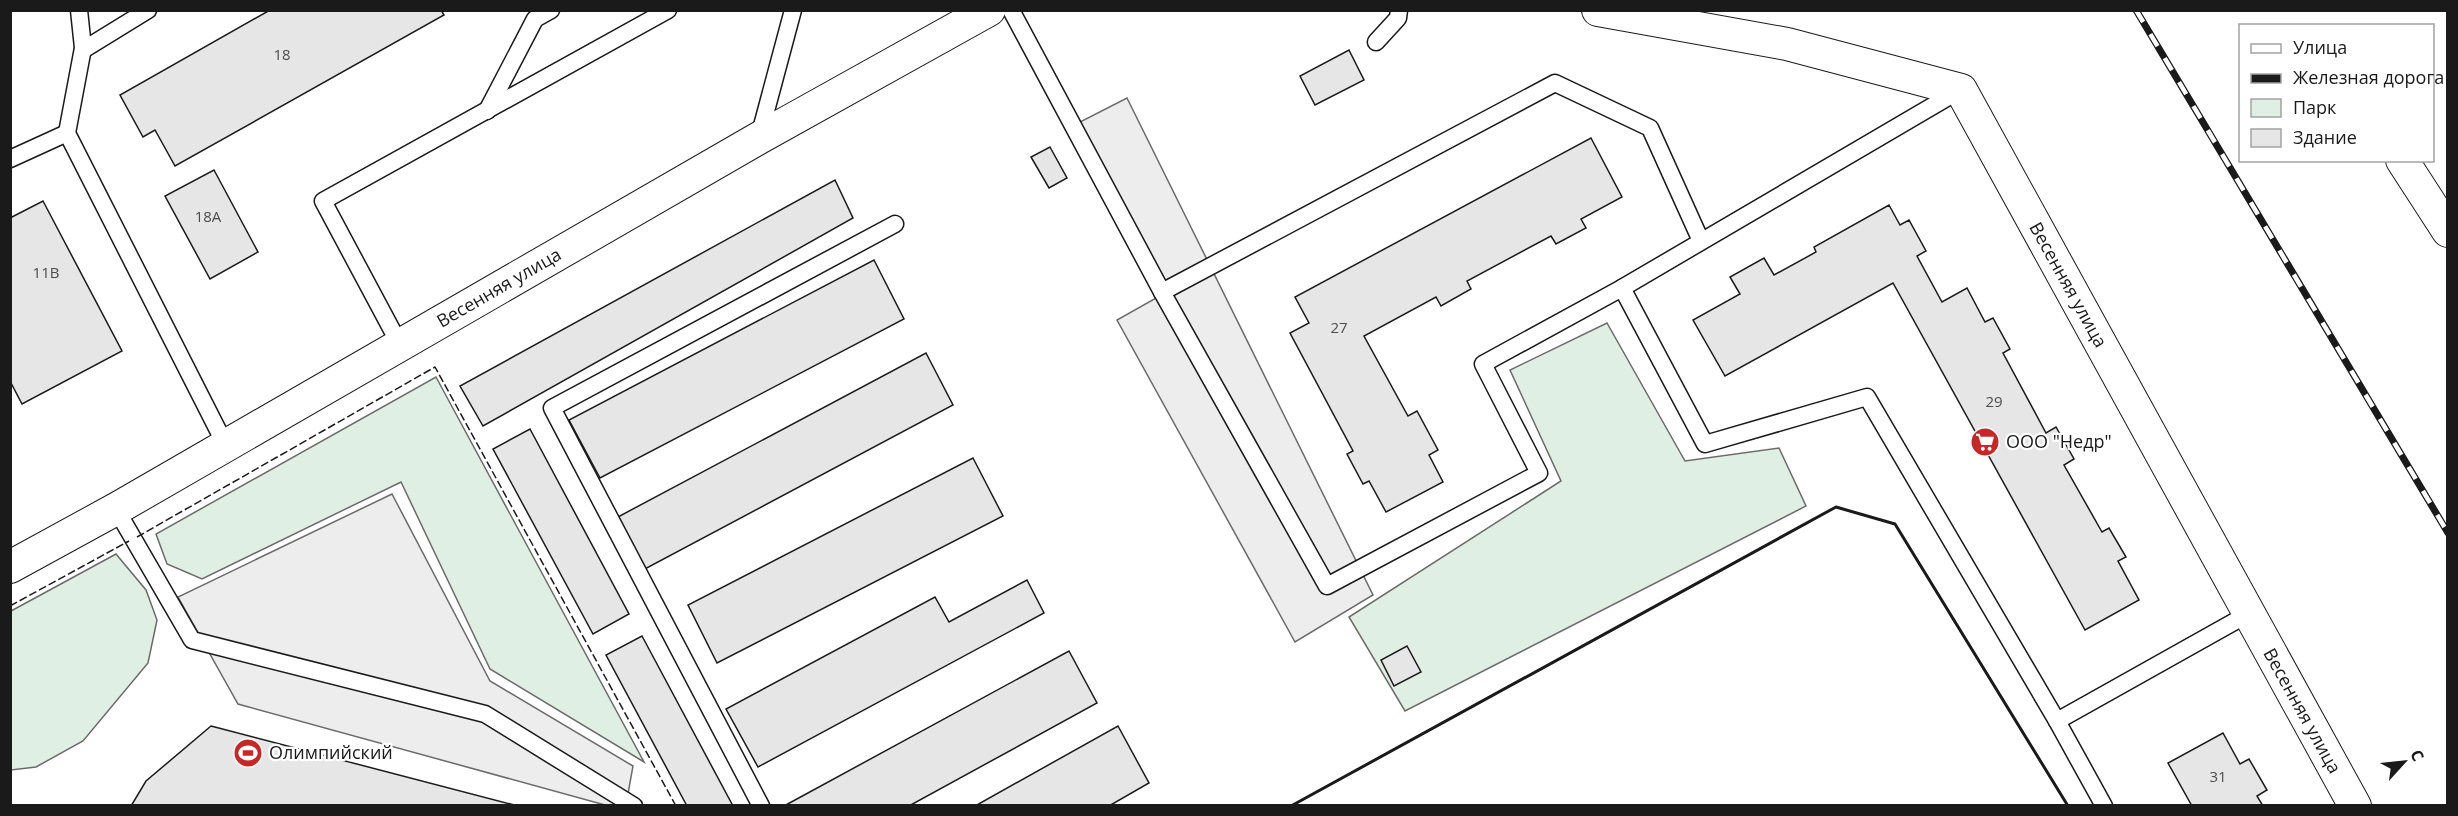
<svg xmlns="http://www.w3.org/2000/svg" width="2458" height="816" viewBox="0 0 2458 816" font-family="'Open Sans',sans-serif">
<style>
.green{fill:#e0efe3;stroke:#6a6a6a;stroke-width:1.5}
.parking{fill:#ededed;stroke:#6a6a6a;stroke-width:1.5}
.building{fill:#e6e6e6;stroke:#1a1a1a;stroke-width:1.5}
.lines{fill:none;stroke-linecap:round;stroke-linejoin:round}
.service-casing{stroke:#1a1a1a;stroke-width:19}
.minor-casing{stroke:#1a1a1a;stroke-width:34}
.service{stroke:#fff;stroke-width:16}
.minor{stroke:#fff;stroke-width:32}
.rail-casing{stroke:#1a1a1a;stroke-width:7}
.rail{stroke:#fff;stroke-width:4.5;stroke-dasharray:14;stroke-linecap:butt}
.fence{stroke:#1a1a1a;stroke-width:1.5;stroke-dasharray:8 3;stroke-linecap:butt}
.wall{stroke:#1a1a1a;stroke-width:3}
.labels{text-anchor:middle;stroke-width:4.5;stroke-linejoin:round;paint-order:stroke}
.number-label{font-size:15px;fill:#4d4d4d}
.street-label{font-size:18px;fill:#1a1a1a;stroke:#fff}
.poi-label{font-size:18px;fill:#1a1a1a;stroke:#fff;text-anchor:start}
</style>
<rect width="100%" height="100%" fill="#fff"/>
<g class="green">
<path d="M 1607,323 L 1685,461 L 1779,448 L 1806,506 L 1405,711 L 1349,617 L 1561,481 L 1510,370 Z"/>
<path d="M 436,377 L 644,762 L 490,669 L 401,482 L 202,579 L 167,564 L 156,534 Z"/>
<path d="M 116,554 L 146,590 L 157,620 L 148,663 L 83,741 L 36,767 L 11,770 L 11,611 Z"/>
</g>
<g class="parking">
<path d="M 1127,98 L 1373,595 L 1295,642 L 1117,320 L 1158,297 L 1076,124 Z"/>
<path d="M 392,494 L 490,681 L 633,766 L 626,805 L 605,805 L 238,704 L 178,597 Z"/>
</g>
<g class="building">
<path d="M 270,10 L 441,10 L 444,15 L 175,166 L 155,130 L 143,137 L 120,95 Z"/>
<path d="M 1349,50 L 1364,80 L 1315,105 L 1300,76 Z"/>
<path d="M 1591,138 L 1622,197 L 1581,219 L 1586,228 L 1556,244 L 1551,236 L 1467,281 L 1471,289 L 1441,306 L 1436,297 L 1364,336 L 1408,416 L 1417,411 L 1438,450 L 1429,455 L 1443,482 L 1386,512 L 1369,481 L 1363,484 L 1347,454 L 1353,451 L 1290,333 L 1309,323 L 1295,297 Z"/>
<path d="M 1050,147 L 1067,178 L 1049,188 L 1031,157 Z"/>
<path d="M 214,170 L 258,252 L 210,279 L 165,196 Z"/>
<path d="M 835,180 L 853,218 L 483,426 L 460,386 Z"/>
<path d="M 43,201 L 122,351 L 22,404 L 10,381 L 10,218 Z"/>
<path d="M 1889,205 L 1900,225 L 1909,220 L 1926,251 L 1917,256 L 1942,302 L 1967,288 L 1985,322 L 1993,318 L 2010,349 L 2003,353 L 2046,433 L 2056,427 L 2074,459 L 2064,465 L 2102,532 L 2109,528 L 2126,557 L 2118,561 L 2139,600 L 2085,630 L 1893,283 L 1725,376 L 1693,320 L 1740,294 L 1730,277 L 1764,258 L 1774,275 L 1816,252 L 1814,247 Z"/>
<path d="M 874,260 L 904,319 L 600,478 L 569,420 Z"/>
<path d="M 926,353 L 953,405 L 643,570 L 616,518 Z"/>
<path d="M 530,429 L 629,614 L 593,634 L 493,449 Z"/>
<path d="M 973,458 L 1003,516 L 717,663 L 688,605 Z"/>
<path d="M 1027,580 L 1044,613 L 758,767 L 726,709 L 935,597 L 949,622 Z"/>
<path d="M 642,636 L 733,806 L 687,806 L 606,655 Z"/>
<path d="M 1407,646 L 1421,672 L 1394,686 L 1381,660 Z"/>
<path d="M 1069,651 L 1097,703 L 909,806 L 784,806 Z"/>
<path d="M 211,726 L 518,806 L 131,806 L 146,781 Z"/>
<path d="M 1118,726 L 1149,783 L 1109,806 L 975,806 Z"/>
<path d="M 2223,733 L 2240,764 L 2249,759 L 2267,790 L 2257,796 L 2263,806 L 2192,806 L 2168,763 Z"/>
</g>
<g class="lines">
<g class="service-casing">
<g id="service">
<path d="M 79,10 L 83,48 L 67,133 L 226,446"/>
<path d="M 1011,10 L 1162,292 L 1327,586 L 1539,473 L 1483,364 L 1622,288 L 1705,444 L 1867,397 L 2057,721 L 2104,806"/>
<path d="M 1376,42 L 1398,18 L 1399,10"/>
<path d="M 83,50 L 148,10"/>
<path d="M 487,111 L 535,19 L 551,10"/>
<path d="M 759,137 L 793,10"/>
<path d="M 10,159 L 67,133"/>
<path d="M 1622,288 L 1960,90"/>
<path d="M 1162,292 L 1555,83 L 1650,128 L 1701,241"/>
<path d="M 400,345 L 323,201 L 668,10"/>
<path d="M 116,509 L 192,640 L 485,714 L 634,806"/>
<path d="M 2057,721 L 2248,614"/>
<path d="M 761,806 L 552,408 L 895,224"/>
</g>
</g>
<g class="minor-casing">
<g id="minor">
<path d="M 1598,10 L 1787,44 L 1961,90 L 2355,806"/>
<path d="M 2402,160 L 2448,231"/>
<path d="M 10,567 L 116,509 L 759,138 L 989,10"/>
</g>
</g>
<use href="#service" class="service"/>
<use href="#minor" class="minor"/>
<g class="rail-casing">
<path id="rail" d="M 2136,10 L 2448,533"/>
</g>
<use href="#rail" class="rail"/>
<g class="fence">
<path d="M 137,537 L 435,367 L 676,806"/>
<path d="M 10,606 L 129,541"/>
</g>
<path class="wall" d="M 1291,806 L 1836,507 L 1895,524 L 2068,806"/>
</g>
<defs>
<g id="supermarket-disc" transform="scale(1.5)"><circle r="9.5" fill="#c62828" stroke="#fff"/><path d="M-6-5.5h2.5l.6 2H6L4.5 2H-2.5L-4.4-4H-6ZM-1.5 3.2a1.3 1.3 0 1 0 .1 0ZM3 3.2a1.3 1.3 0 1 0 .1 0Z" fill="#fff"/></g>
<g id="stadium-disc" transform="scale(1.5)"><circle r="9.5" fill="#c62828" stroke="#fff"/><path d="M0-5a6.5 5 0 1 0 0 10a6.5 5 0 1 0 0-10ZM-3.5-1.8h7v3.6h-7Z" fill="#fff"/></g>
</defs>
<g fill-rule="evenodd">
<use href="#supermarket-disc" x="1985" y="442"/>
<use href="#stadium-disc" x="248" y="753"/>
</g>
<g class="labels">
<g class="number-label">
<text x="282" y="60">18</text>
<text x="208" y="222">18А</text>
<text x="46" y="278">11В</text>
<text x="1339" y="333">27</text>
<text x="1994" y="407">29</text>
<text x="2218" y="782">31</text>
</g>
<g class="street-label">
<text transform="translate(2068 285) rotate(61)" y="6">Весенняя улица</text>
<text transform="translate(499 288) rotate(-30)" y="6">Весенняя улица</text>
<text transform="translate(2302 711) rotate(61)" y="6">Весенняя улица</text>
</g>
<g class="poi-label">
<text x="2006" y="448">ООО "Недр"</text>
<text x="269" y="759">Олимпийский</text>
</g>
</g>
<rect width="2458" height="816" fill="none" stroke="#1a1a1a" stroke-width="24"/>
<rect x="2239" y="24" width="195" height="138" fill="#ffffff" stroke="#a3a3a3" stroke-width="1.5"/>
<rect x="2251" y="44" width="30" height="9" fill="#ffffff" stroke="#a3a3a3" stroke-width="1.5"/>
<text x="2293" y="54" font-size="18" fill="#1a1a1a">Улица</text>
<rect x="2251" y="74" width="30" height="9" fill="#1a1a1a" stroke="#a3a3a3" stroke-width="1.5"/>
<text x="2293" y="84" font-size="18" fill="#1a1a1a">Железная дорога</text>
<rect x="2251" y="99" width="30" height="18" fill="#e0efe3" stroke="#a3a3a3" stroke-width="1.5"/>
<text x="2293" y="114" font-size="18" fill="#1a1a1a">Парк</text>
<rect x="2251" y="129" width="30" height="18" fill="#e6e6e6" stroke="#a3a3a3" stroke-width="1.5"/>
<text x="2293" y="144" font-size="18" fill="#1a1a1a">Здание</text>
<g transform="translate(2404 762) rotate(63)" stroke="#ffffff" stroke-width="4.5" paint-order="stroke">
<path d="M0-4.5L10 22L0 15L-10 22Z" fill="#1a1a1a"/>
<text y="-9" font-size="16" font-weight="bold" text-anchor="middle" fill="#1a1a1a">С</text>
</g>
</svg>
